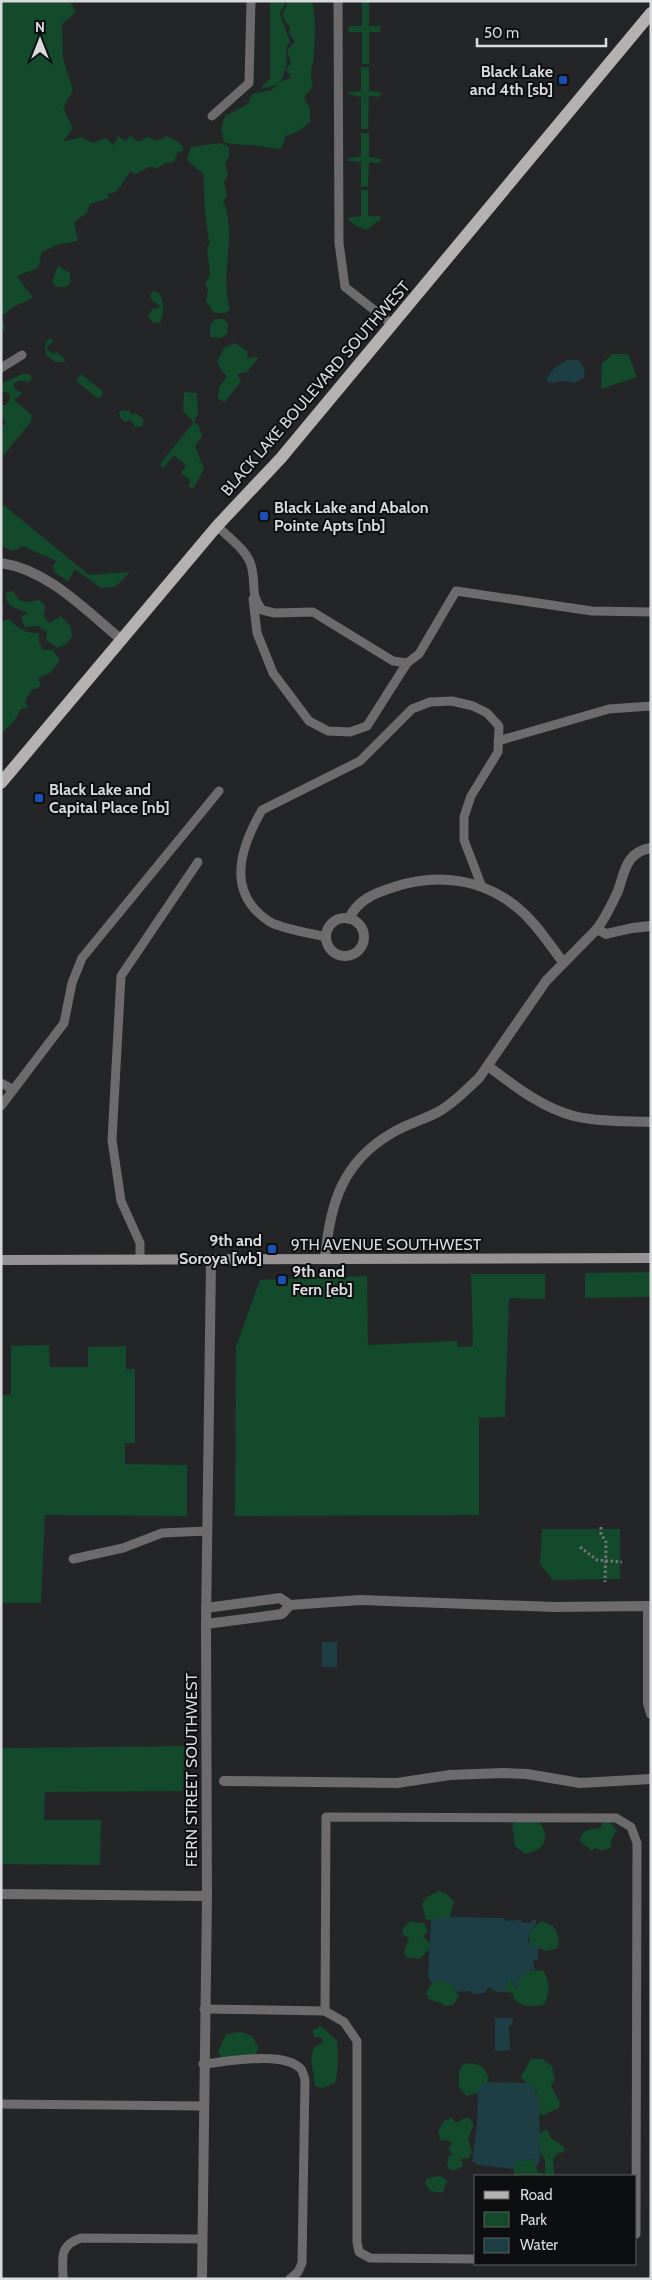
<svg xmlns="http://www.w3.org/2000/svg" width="652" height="2280" viewBox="0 0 652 2280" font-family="Cabin,sans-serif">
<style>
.green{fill:#134a2c}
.water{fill:#1c3e44}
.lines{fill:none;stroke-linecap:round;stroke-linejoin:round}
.path{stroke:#727475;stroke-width:3;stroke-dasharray:2.5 2.5;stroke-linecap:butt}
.lane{stroke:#6d6b6b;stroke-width:9}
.street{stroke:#6d6b6b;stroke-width:10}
.secondary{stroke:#969293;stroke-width:10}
.primary{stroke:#b5b1b1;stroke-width:12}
.transit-dot{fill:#1a4fb4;stroke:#0d0e0f;stroke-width:2}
.labels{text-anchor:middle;stroke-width:4;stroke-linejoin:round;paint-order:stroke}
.poi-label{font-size:16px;font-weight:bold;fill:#d8dadb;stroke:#0d0e0f;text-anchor:start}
.street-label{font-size:16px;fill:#d8dadb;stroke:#0d0e0f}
</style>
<rect width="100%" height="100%" fill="#232527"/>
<g class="green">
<path d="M 1,1 L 70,1 L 76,12 L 62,24 L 63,58 L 73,90 L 63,108 L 73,128 L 63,142 L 81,137 L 93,143 L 106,138 L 113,145 L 119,136 L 125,141 L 131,136 L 138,142 L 148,137 L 157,141 L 166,136 L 179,142 L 184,150 L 177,153 L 174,162 L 165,163 L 158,168 L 149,167 L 135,174 L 130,172 L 117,191 L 107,195 L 110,198 L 90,204 L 87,213 L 74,222 L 78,241 L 59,244 L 42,252 L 38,268 L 17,276 L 33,298 L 13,307 L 2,316 L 5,329 L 1,334 Z"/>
<path d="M 270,1 L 286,1 L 280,14 L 290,42 L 286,48 C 288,61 286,72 280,82 L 291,78 L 286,69 L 291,63 L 287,50 L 295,42 L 289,33 L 290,27 L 282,16 L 288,1 L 312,1 C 316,15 315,37 314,52 C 314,68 308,69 313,86 L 304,98 L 310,109 L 310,122 L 299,131 L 286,136 L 281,149 C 271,149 261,146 252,145 C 242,145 234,145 224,142 L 221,129 L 225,116 L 248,104 L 252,94 L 271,90 L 277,85 L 260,89 L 270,78 Z"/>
<path d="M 362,1 L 369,1 L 369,26 L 381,26 L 380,32 L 369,32 L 369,64 L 362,64 L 362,32 L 349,32 L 348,29 L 350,26 L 362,26 Z"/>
<path d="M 361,67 L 369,67 L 369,91 L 380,92 L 381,94 L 380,97 L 369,96 L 368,129 L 361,129 L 361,97 L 348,94 L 349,92 L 361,91 Z"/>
<path d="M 361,133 L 369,133 L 369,157 L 381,159 L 380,163 L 369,162 L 368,187 L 361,187 L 361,162 L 348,161 L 349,158 L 361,157 Z"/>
<path d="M 219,143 L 229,147 L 229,157 L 225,164 L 228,175 L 224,182 L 227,196 L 223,201 C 238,233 219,276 230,309 L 226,313 L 214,313 L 206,301 L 208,289 L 205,283 L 210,275 L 207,247 L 210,243 C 206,235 203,185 204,175 L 187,160 L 191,147 Z"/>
<path d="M 361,190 L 368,190 L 368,216 L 380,216 L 381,219 L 366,230 L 353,224 L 347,218 L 361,216 Z"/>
<path d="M 58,266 L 70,273 L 70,284 L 65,287 L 56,287 L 52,282 Z"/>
<path d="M 153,291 L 159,293 C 164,304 165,311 160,323 L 153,322 L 148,317 L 152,309 L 161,307 L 152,300 L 150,296 Z"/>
<path d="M 222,318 L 228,324 L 227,334 L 221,338 L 210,337 L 210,326 L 214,320 Z"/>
<path d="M 49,338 L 54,341 L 47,346 L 48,350 L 54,354 L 56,352 L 64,358 L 65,362 L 55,362 L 46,355 L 45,344 Z"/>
<path d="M 235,343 L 248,352 L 247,358 L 259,357 L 247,372 L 237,374 L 241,381 L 225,402 L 218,399 L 219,388 L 227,376 L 222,371 L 217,362 L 225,347 Z"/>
<path d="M 612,354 L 628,354 L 637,377 L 601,389 L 602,364 Z"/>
<path d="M 22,374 L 30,374 L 32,378 L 29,383 C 23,379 19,380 13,384 L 16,390 L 22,393 L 14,400 L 32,415 L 31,422 L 1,458 L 1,427 L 6,423 L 1,414 L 1,405 L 6,405 L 10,399 L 9,393 L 1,391 L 1,384 Z"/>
<path d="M 81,374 L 102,391 L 103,394 L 100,398 L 97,398 L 76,381 Z"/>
<path d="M 184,392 L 197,393 L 198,413 L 194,422 L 199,426 L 202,436 L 195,446 L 204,469 L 193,489 L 188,486 L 191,481 L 181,473 L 186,466 L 174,455 L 163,468 L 160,464 L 194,422 L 183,411 Z"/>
<path d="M 123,410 L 129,411 L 132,415 L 136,413 L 144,420 L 142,426 L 135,427 L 131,420 L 126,422 L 121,419 L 119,412 Z"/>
<path d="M 1,503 L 89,575 L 130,572 L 115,587 L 101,588 L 75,569 L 68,581 L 54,572 L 53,565 L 57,561 L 20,545 L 20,548 L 12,551 L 4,547 L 1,541 Z"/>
<path d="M 13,591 L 20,601 L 28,602 L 39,600 L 45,605 L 44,617 L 50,623 L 61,616 L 71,627 L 72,637 L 66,644 L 57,648 L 46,640 L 47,631 L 42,630 L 39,626 L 25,627 L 21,617 L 28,613 L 11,606 L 6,600 L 7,592 Z"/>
<path d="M 9,619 C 18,628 26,634 39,633 L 39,642 L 43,650 L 53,650 L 60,661 L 50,673 L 38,678 L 41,686 L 32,690 L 25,701 L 28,708 L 21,709 L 14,721 L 1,734 L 1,621 Z"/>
<path d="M 651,1272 L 651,1297 L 585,1298 L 585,1273 Z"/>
<path d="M 471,1274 L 545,1274 L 545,1299 L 509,1298 L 505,1417 L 479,1418 L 479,1515 L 235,1516 L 236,1347 L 260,1280 L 367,1276 L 368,1345 L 457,1341 L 458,1347 L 473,1346 Z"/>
<path d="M 49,1345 L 50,1367 L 88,1367 L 88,1347 L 126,1346 L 126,1369 L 135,1369 L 135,1443 L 125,1443 L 125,1464 L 187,1465 L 187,1516 L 45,1515 L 41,1603 L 1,1603 L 1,1395 L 11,1395 L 11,1346 Z"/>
<path d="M 542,1529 L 620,1529 L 620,1579 L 553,1580 L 540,1564 Z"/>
<path d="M 184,1746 L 183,1791 L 45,1792 L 44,1820 L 101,1820 L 100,1865 L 1,1864 L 1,1748 Z"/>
<path d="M 520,1818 C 523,1818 529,1818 532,1818 C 544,1821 550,1840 540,1848 C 536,1851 529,1853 525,1854 L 515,1846 L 512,1824 Z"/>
<path d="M 609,1822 L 617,1830 L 610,1842 L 612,1847 L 602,1851 L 595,1848 L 592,1851 L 580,1841 L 581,1835 L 587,1830 L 600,1828 L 603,1823 Z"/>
<path d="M 438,1891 L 445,1893 L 454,1901 L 450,1917 L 426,1920 L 422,1904 L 427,1897 Z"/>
<path d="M 411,1921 L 424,1923 L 428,1932 L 423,1936 L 432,1946 L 420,1959 L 406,1957 L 404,1952 L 409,1937 L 403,1935 L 403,1928 Z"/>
<path d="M 541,1921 C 556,1924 560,1934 558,1948 L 547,1951 L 530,1945 L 529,1933 Z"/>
<path d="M 543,1970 C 550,1981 550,1994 544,2005 C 531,2006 522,2009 513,1997 L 513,1993 L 505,1992 L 507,1980 L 511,1980 L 517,1990 L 520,1976 L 528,1971 Z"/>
<path d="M 440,1980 L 454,1985 L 455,1992 L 459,1996 L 453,2005 L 443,2006 L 443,2004 L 429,1999 L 426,1993 L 432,1984 Z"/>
<path d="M 321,2026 L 337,2041 C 338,2055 339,2069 335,2083 L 323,2088 L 315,2086 L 311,2058 L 314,2047 L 323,2043 L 322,2038 L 314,2037 L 313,2030 Z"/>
<path d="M 241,2032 L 252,2036 L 259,2048 L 252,2060 L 225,2062 L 218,2052 L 226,2034 Z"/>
<path d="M 531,2059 L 543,2059 L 552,2066 L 555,2080 L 551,2086 L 560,2102 L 559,2108 L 544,2115 L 535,2113 L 534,2104 L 539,2101 L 533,2101 L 533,2095 L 538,2091 L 532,2089 L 521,2077 Z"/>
<path d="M 473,2063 L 483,2067 L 489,2078 L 482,2092 L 466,2096 L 459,2087 L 459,2071 L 464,2064 Z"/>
<path d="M 452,2117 L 455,2123 L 465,2118 L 469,2118 L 474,2125 L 468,2138 L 472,2151 L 469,2158 L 461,2159 L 463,2166 L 456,2170 L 450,2170 L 447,2165 L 448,2157 L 452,2155 L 448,2148 L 452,2144 L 449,2141 L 440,2140 L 438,2132 L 443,2122 Z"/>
<path d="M 547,2129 L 551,2138 L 564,2147 L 564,2152 L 558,2153 L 553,2159 L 555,2176 L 514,2176 L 514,2162 L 533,2159 L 538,2172 L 545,2174 L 545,2159 L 540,2153 L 538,2134 Z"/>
<path d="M 440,2176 L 447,2180 L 443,2193 L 430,2191 L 425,2183 L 428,2178 Z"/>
</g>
<g class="water">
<path d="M 567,360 L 578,360 C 584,366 586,370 584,378 L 575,383 L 561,381 L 554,383 L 548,382 L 546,379 L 554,368 Z"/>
<rect x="322" y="1642" width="15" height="25"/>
<path d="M 450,1917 L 504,1918 L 506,1921 L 521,1920 L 522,1922 L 529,1923 L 536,1919 L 536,1924 C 528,1936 522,1942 539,1948 L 537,1960 L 533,1960 L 535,1970 L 528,1971 L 526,1976 L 520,1976 L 518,1991 L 511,1980 L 507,1980 L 505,1992 L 496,1992 L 489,1987 L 484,1993 L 473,1994 L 469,1991 L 455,1992 L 454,1985 L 440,1980 L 432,1984 L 428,1977 L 431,1919 Z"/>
<path d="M 495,2018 L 513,2018 L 512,2025 L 509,2026 L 510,2050 L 495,2051 Z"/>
<path d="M 489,2082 L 527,2083 L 534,2087 L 539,2102 L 540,2161 L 536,2167 L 533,2159 L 515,2162 L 514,2169 L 477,2165 L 472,2161 L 477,2125 L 478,2091 L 481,2085 Z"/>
</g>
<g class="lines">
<g class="path">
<path d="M 601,1527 L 601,1534 L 606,1542 L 605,1582"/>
<path d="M 580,1547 L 597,1560 L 622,1562"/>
</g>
<g class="lane">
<path d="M 338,1 L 339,243 L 345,287 L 392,324"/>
<path d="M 212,116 L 249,83 L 251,1"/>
<path d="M 1,368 L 22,355"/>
<path d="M 217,526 C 229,538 249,551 252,569 C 256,587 250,594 262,610 L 275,613 L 313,612 L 393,661 L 407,663 L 419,654 L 456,591 L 592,611 L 651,612"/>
<path d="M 253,599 L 257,633 L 273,673 L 309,721 L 328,731 L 350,732 L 367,726 L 407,663"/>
<path d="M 498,741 L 609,709 L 651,706"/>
<path d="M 326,937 C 311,933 282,929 270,922 C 225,893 240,848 262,810 L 360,761 L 412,709 L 430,702 L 452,701 L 473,706 L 487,713 L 499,726 L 498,752 L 471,796 L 464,817 L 464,840 L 482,887"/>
<path d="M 1,1083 L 12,1089"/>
<path d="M 1,1106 L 64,1023 L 72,983 L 82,958 L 219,791"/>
<path d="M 140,1260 L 140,1243 L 121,1201 L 112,1140 L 121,976 L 198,862"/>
<path d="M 73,1559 L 123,1548 L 162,1533 L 207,1531"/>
<path d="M 204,2009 L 325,2011"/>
<path d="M 203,2064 C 226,2062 284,2050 301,2069 C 303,2072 304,2076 305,2080 L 302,2263 L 298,2272 L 290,2279"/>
<path d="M 1,2104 L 203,2106"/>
<path d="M 476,2259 L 370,2258 L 359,2252 L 357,2242 L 357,2041 L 344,2022 L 325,2011 L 326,1817 L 616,1818 L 631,1827 L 637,1843 L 636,2234"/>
<path d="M 63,2279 C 63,2258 58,2246 81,2238 L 202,2239"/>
</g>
<g class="street">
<path d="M 1,563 C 49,570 86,611 122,640"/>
<path d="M 651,848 C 626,852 625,871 618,891 C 612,904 606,917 597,929 L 606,934 L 632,928 L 651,926"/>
<circle cx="345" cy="937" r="19"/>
<path d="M 349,919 C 357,900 375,893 394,887 C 437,873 483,878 519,909 C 536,923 549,944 563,962"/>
<path d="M 488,1066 C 513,1085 542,1108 574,1116 C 599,1122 625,1121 651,1122"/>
<path d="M 325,1258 C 330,1204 342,1162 392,1133 C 407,1124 423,1120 438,1112 C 453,1104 466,1090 479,1078 L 546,981 L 597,929"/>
<path d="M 206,1608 L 280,1598 L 290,1605"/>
<path d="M 206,1624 L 282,1614 L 290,1605 L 360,1600 L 555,1607 L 648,1606 L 648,1703 L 651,1714"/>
<path d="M 224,1781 L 397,1783 L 450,1775 L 503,1773 L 527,1774 L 580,1783 L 651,1779"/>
<path d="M 1,1894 L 207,1896"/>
<path d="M 202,2279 L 207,1896 L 206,1624 L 211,1261"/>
</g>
<path class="secondary" d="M 1,1260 L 651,1258"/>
<path class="primary" d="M 1,783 L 217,526 L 281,458 L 651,13"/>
</g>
<g class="transit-dot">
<rect x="558" y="75" width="10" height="10" rx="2.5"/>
<rect x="259" y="511" width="10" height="10" rx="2.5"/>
<rect x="34" y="793" width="10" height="10" rx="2.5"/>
<rect x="267" y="1244" width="10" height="10" rx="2.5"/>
<rect x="277" y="1275" width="10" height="10" rx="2.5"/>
</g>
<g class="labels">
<g class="poi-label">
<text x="553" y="77" text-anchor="end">Black Lake<tspan x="553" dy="18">and 4th [sb]</tspan></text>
<text x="274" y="513">Black Lake and Abalon<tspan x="274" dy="18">Pointe Apts [nb]</tspan></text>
<text x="49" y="795">Black Lake and<tspan x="49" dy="18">Capital Place [nb]</tspan></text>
<text x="262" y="1246" text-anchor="end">9th and<tspan x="262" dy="18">Soroya [wb]</tspan></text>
<text x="292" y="1277">9th and<tspan x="292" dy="18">Fern [eb]</tspan></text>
</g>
<g class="street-label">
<text transform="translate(315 388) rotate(-49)" y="6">BLACK LAKE BOULEVARD SOUTHWEST</text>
<text x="386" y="1250">9TH AVENUE SOUTHWEST</text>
<text transform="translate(191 1770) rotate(-90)" y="6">FERN STREET SOUTHWEST</text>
</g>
</g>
<rect width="652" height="2280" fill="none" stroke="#d8dadb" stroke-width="5"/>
<rect x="474" y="2175" width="162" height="90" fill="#0d0e0f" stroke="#5e6061"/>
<rect x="484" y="2191" width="25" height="8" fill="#b5b1b1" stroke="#5e6061"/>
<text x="520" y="2200" font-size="15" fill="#d8dadb">Road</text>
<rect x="484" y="2212" width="25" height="15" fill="#134a2c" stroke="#5e6061"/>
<text x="520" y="2225" font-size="15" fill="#d8dadb">Park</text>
<rect x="484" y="2238" width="25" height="15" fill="#1c3e44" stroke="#5e6061"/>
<text x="520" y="2250" font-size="15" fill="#d8dadb">Water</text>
<g transform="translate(40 40)" stroke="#0d0e0f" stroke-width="4" paint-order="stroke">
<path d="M0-4L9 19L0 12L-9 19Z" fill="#d8dadb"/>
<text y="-8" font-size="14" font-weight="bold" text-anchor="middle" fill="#d8dadb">N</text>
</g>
<path d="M477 38v8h129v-8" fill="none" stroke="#d8dadb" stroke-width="2.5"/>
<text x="484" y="38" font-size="15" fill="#d8dadb" stroke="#0d0e0f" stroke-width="4" paint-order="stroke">50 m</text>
</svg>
